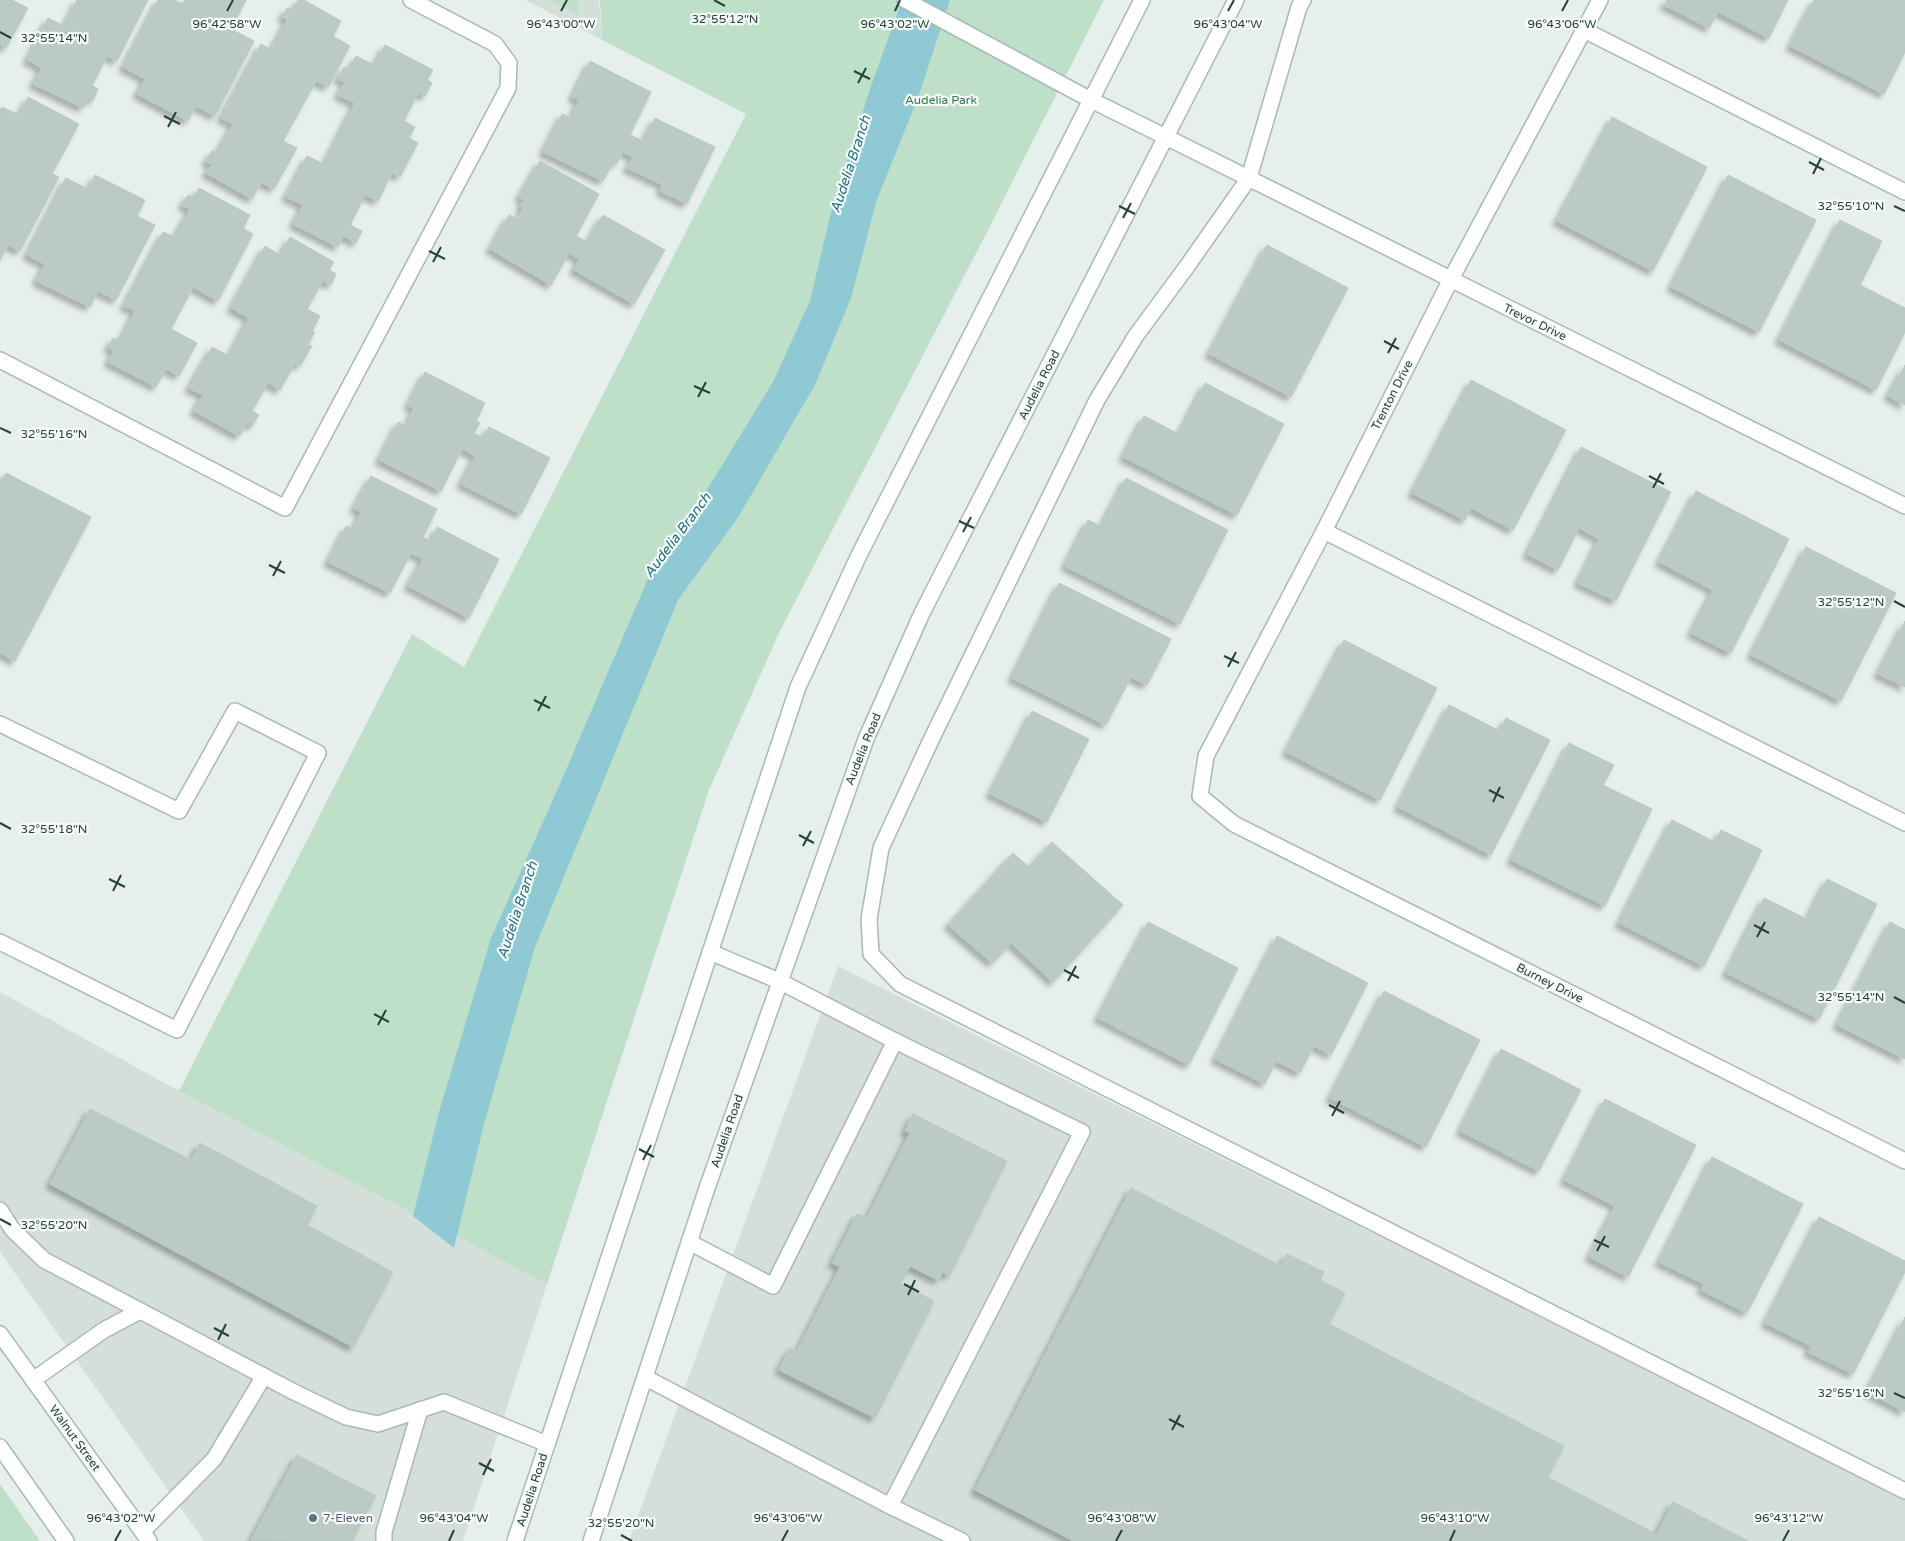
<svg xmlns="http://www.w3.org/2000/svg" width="1905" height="1541" viewBox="0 0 1905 1541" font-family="'Varela Round',sans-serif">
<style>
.built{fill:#d4dfda}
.green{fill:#bfe0c8}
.water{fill:#8ec9d4}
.building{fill:#bbcac4;stroke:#b8c9c2;filter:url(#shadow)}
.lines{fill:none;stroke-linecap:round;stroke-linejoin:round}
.service-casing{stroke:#a8b8b2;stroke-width:18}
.minor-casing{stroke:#a8b8b2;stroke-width:18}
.secondary-casing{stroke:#a4bbb3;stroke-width:18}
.service{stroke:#fff;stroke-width:15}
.minor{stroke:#fff;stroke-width:15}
.secondary{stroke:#fff;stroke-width:15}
.ticks{fill:none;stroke:#24423a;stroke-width:2}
.service-dot{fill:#5c6f8a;stroke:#f7fbf9;stroke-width:2}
.labels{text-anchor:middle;stroke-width:4.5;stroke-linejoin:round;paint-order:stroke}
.park-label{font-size:12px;fill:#2d7a4b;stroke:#f7fbf9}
.street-label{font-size:12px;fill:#24423a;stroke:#f7fbf9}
.service-label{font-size:12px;fill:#4e5e75;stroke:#f7fbf9;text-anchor:start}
.water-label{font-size:14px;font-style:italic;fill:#1c6f80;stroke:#f7fbf9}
.ticks-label{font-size:12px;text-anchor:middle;fill:#24423a;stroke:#f7fbf9;stroke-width:4.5;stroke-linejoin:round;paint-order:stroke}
</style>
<defs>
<filter id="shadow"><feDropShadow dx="-4.5" dy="4.5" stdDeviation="2.5" flood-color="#0004"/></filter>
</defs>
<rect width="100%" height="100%" fill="#e6efeb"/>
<g class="built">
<path d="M 526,0 L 599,0 L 602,40 Z"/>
<path d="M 838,966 L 1905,1499 L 1905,1541 L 629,1541 Z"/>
<path d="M 0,992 L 179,1091 L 547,1284 L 463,1541 L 204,1541 L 0,1252 Z"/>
</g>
<g class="green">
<path d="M 549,0 L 578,0 L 579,15 Z"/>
<path d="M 600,0 L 1104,0 L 985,236 L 780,631 L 709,790 L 547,1284 L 179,1091 L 412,634 L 464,667 L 746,114 L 602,40 Z"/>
<path d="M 0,1484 L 40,1541 L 0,1541 Z"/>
</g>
<path class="water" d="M 902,0 L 950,0 L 919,95 L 876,202 L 852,295 L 816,383 L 739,516 L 678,600 L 535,947 L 484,1124 L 454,1248 L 413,1216 L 439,1112 L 491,938 L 560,784 L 647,581 L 708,488 L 773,382 L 810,301 L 833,204 L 871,86 Z"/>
<g class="building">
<path d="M 0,0 L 12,0 L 28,8 L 6,48 L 0,44 Z"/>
<path d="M 77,0 L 148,0 L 117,61 L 107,56 L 92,86 L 98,89 L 93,101 L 88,98 L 83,108 L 33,84 L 42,68 L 27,60 L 48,18 L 64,26 Z"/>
<path d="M 158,0 L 174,0 L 183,4 L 185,0 L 246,0 L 231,29 L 254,41 L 215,116 L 196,106 L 188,121 L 137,94 L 145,79 L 123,67 Z"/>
<path d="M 298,0 L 304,0 L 341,21 L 333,36 L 350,46 L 328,87 L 316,81 L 283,141 L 297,148 L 274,189 L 261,182 L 252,199 L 206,173 L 212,164 L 206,162 L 212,151 L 217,153 L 233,124 L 221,118 L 261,44 L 271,50 L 287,20 L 282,17 L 287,8 L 292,11 Z"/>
<path d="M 1667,0 L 1788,0 L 1769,38 L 1718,12 L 1709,28 L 1664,5 Z"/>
<path d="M 1814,0 L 1905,0 L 1905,52 L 1884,94 L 1790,46 Z"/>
<path d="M 385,45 L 433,70 L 427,80 L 432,83 L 425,96 L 418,93 L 404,121 L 415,127 L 409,138 L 418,143 L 400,177 L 392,173 L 378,201 L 365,195 L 350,225 L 362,231 L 356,243 L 343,236 L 338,247 L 293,224 L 303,205 L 286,197 L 307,156 L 324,164 L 355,103 L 338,95 L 345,82 L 338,79 L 344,67 L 349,70 L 356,56 L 374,65 Z"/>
<path d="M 590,61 L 651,92 L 630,135 L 643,141 L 655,118 L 715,147 L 687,204 L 660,191 L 663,185 L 627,168 L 633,157 L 623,152 L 616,164 L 613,162 L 603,181 L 543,152 L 562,114 L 571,118 L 579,100 L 572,97 Z"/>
<path d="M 28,97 L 79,124 L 52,174 L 59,177 L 20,251 L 8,245 L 0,260 L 0,111 L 2,107 L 19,115 Z"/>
<path d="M 1612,117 L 1707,167 L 1653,271 L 1557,221 Z"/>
<path d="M 540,161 L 599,194 L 576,236 L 587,242 L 603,215 L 665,250 L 634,304 L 574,270 L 579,259 L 569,253 L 551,285 L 490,249 L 509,215 L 517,219 L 523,208 L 520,206 L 524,200 L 519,197 Z"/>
<path d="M 95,175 L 145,200 L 137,216 L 155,225 L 116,300 L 98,291 L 90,307 L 36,281 L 45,264 L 27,255 L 66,178 L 88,189 Z"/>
<path d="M 1728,175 L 1816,220 L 1759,332 L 1671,287 Z"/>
<path d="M 199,188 L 250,215 L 243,228 L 253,234 L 218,301 L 193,287 L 171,329 L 197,343 L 179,376 L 166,369 L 156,387 L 108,362 L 114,351 L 108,348 L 113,338 L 120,341 L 135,311 L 124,306 L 163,232 L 175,237 L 190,209 L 182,205 L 188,195 L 194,198 Z"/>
<path d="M 1840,220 L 1882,241 L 1860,285 L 1905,308 L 1905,332 L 1876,390 L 1779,340 Z"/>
<path d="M 290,237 L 334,262 L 329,270 L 336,274 L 331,285 L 323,281 L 307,309 L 320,316 L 312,331 L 315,332 L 308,345 L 312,346 L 300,366 L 295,363 L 280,390 L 268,383 L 252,411 L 259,415 L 252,426 L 247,423 L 239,436 L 194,411 L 203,395 L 189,388 L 212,347 L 229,356 L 249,318 L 231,308 L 265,246 L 280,255 Z"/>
<path d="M 1267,245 L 1348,288 L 1291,397 L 1209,354 Z"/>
<path d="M 1905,365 L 1905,405 L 1888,396 Z"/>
<path d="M 425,372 L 485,403 L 476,421 L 480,423 L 474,433 L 483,438 L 489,427 L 550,458 L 521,514 L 461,484 L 475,456 L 462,449 L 441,491 L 379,460 L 398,422 L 406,426 L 414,409 L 408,405 Z"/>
<path d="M 1471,380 L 1566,430 L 1513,530 L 1471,508 L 1465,520 L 1412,493 Z"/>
<path d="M 1205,383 L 1284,424 L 1237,515 L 1123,457 L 1144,416 L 1179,434 Z"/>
<path d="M 1581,447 L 1671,492 L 1616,601 L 1578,583 L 1599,539 L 1579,528 L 1558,570 L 1527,554 Z"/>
<path d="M 6,473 L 91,517 L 15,661 L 0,653 L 0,483 Z"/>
<path d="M 371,476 L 437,509 L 423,537 L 431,541 L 437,527 L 499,559 L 469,618 L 408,586 L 423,559 L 411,553 L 390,593 L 328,562 L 346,526 L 353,529 L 361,512 L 354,508 Z"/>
<path d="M 1126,478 L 1228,530 L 1180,624 L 1065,566 L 1088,520 L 1101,526 Z"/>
<path d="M 1696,491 L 1789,539 L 1731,653 L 1691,633 L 1713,590 L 1659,562 Z"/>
<path d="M 1806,547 L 1896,593 L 1841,701 L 1751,655 Z"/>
<path d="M 1059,583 L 1171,639 L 1147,685 L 1131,677 L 1106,725 L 1012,678 Z"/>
<path d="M 1905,621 L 1905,687 L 1878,674 Z"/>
<path d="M 1344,640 L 1437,688 L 1380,800 L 1286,752 Z"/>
<path d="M 1449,705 L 1500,731 L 1506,718 L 1550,740 L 1491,855 L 1398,807 Z"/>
<path d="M 1032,711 L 1089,739 L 1047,822 L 990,794 Z"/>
<path d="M 1569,743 L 1614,765 L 1603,785 L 1652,809 L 1605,906 L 1511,860 Z"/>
<path d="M 1672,820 L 1715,842 L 1721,830 L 1762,850 L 1704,966 L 1619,923 Z"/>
<path d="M 1052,842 L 1123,905 L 1053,982 L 1011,943 L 992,963 L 948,925 L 1013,853 L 1029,867 Z"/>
<path d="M 1827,879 L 1877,904 L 1819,1019 L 1726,973 L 1764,898 L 1807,919 Z"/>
<path d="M 1148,922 L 1238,968 L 1189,1065 L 1098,1018 Z"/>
<path d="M 1890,922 L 1905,930 L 1905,1059 L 1837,1025 Z"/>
<path d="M 1277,936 L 1368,983 L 1331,1055 L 1314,1046 L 1300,1073 L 1276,1061 L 1265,1084 L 1215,1059 Z"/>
<path d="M 1384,991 L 1480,1040 L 1426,1147 L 1330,1098 Z"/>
<path d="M 1501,1049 L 1581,1090 L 1539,1171 L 1460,1131 Z"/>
<path d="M 1605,1099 L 1696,1145 L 1628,1277 L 1589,1257 L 1615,1206 L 1564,1180 Z"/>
<path d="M 90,1109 L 191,1160 L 200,1143 L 317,1206 L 307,1225 L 393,1272 L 353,1347 L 50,1184 Z"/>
<path d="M 913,1114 L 1007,1161 L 949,1276 L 943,1272 L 938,1280 L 910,1266 L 900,1284 L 934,1301 L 875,1418 L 779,1370 L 790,1348 L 797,1351 L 840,1267 L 832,1263 L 857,1214 L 867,1218 L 910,1133 L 905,1131 Z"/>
<path d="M 1712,1157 L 1803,1204 L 1747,1313 L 1701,1290 L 1704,1284 L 1659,1262 Z"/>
<path d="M 1131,1188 L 1281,1266 L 1287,1254 L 1324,1272 L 1320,1280 L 1345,1293 L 1329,1324 L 1564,1446 L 1547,1477 L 1656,1534 L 1653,1541 L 1074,1541 L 975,1490 Z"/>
<path d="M 1819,1217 L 1905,1261 L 1905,1272 L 1853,1374 L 1808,1352 L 1811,1346 L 1765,1323 Z"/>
<path d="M 1905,1317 L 1905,1412 L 1867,1392 Z"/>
<path d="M 297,1455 L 376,1496 L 352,1541 L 251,1540 Z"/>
<path d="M 1673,1502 L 1748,1541 L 1653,1541 Z"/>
</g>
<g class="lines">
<g class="service-casing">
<g id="service">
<path d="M 905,0 L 1091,100"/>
<path d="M 1303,0 L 1299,7 L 1249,178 L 1188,265 L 1135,337 L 1097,400 L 931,740 L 881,848 L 869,919 L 871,954 L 900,984 L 1905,1491"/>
<path d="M 1584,30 L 1905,192"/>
<path d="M 0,360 L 285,508 L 508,88 L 509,63 L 495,44 L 411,0"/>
<path d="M 1324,531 L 1905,823"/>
<path d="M 0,724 L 179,811 L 235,711 L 318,753 L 177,1030 L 0,942"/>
<path d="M 0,1210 L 12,1229 L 44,1260 L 294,1392 L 346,1417 L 378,1424 L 444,1402 L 547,1444"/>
<path d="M 689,1242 L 773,1286 L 895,1041"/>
<path d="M 646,1378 L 890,1506 L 1082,1132 L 895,1041 L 779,981"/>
<path d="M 33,1380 L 104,1330 L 140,1311"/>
<path d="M 890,1506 L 962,1541"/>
<path d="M 143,1531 L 214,1459 L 264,1376"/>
<path d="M 384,1541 L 384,1532 L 420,1410"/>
</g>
</g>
<g class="minor-casing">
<g id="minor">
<path d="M 1600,0 L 1451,279 L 1324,531 L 1206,756 L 1200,796 L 1234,824 L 1905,1161"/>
<path d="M 1166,137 L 1905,506"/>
</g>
</g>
<g class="secondary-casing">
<g id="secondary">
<path d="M 1091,100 L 1166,137"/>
<path d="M 710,952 L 779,981"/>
<path d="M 0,1334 L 149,1541"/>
<path d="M 0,1447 L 66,1541"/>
<path d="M 515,1541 L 798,687 L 859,555 L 1142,0"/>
<path d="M 591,1541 L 707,1188 L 866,739 L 922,613 L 1236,0"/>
</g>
</g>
<use href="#service" class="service"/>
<use href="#minor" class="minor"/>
<use href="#secondary" class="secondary"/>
</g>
<path class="ticks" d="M 714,0 L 725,6M 227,11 L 233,0M 561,11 L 567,0M 895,11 L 900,0M 1228,11 L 1234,0M 1562,11 L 1568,0M 0,32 L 11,38M 854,71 L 870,79M 858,83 L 866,68M 164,116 L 180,124M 168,127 L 176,112M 1809,162 L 1824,170M 1813,174 L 1821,158M 1119,206 L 1135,214M 1894,206 L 1905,211M 1123,218 L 1131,203M 429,251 L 445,259M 433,262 L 441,247M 1384,341 L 1399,349M 1388,353 L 1396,338M 694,386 L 710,393M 698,397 L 706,382M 0,428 L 11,433M 1649,476 L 1664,484M 1653,488 L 1661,473M 959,521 L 974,528M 963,532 L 971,517M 269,565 L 285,573M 273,576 L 281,561M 1894,601 L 1905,607M 1224,656 L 1239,663M 1228,667 L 1236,652M 534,700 L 550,708M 538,711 L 546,696M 1489,790 L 1504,798M 1493,802 L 1500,787M 0,823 L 11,829M 799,835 L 814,843M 803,846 L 811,831M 109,879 L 125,887M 113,891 L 121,875M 1754,925 L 1769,933M 1757,937 L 1765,922M 1064,970 L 1079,978M 1068,981 L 1076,966M 1894,997 L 1905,1003M 374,1014 L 389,1022M 378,1025 L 386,1010M 1329,1105 L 1344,1113M 1332,1116 L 1340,1101M 639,1149 L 654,1157M 643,1160 L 651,1145M 0,1219 L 11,1225M 1594,1240 L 1609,1247M 1597,1251 L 1605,1236M 904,1284 L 919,1292M 908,1295 L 915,1280M 214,1328 L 229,1336M 218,1340 L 226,1324M 1894,1393 L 1905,1398M 1169,1419 L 1184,1427M 1172,1430 L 1180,1415M 479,1463 L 494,1471M 483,1475 L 491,1459M 621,1535 L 632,1541M 115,1541 L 121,1530M 449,1541 L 454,1530M 782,1541 L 788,1530M 1116,1541 L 1122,1530M 1450,1541 L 1455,1530M 1783,1541 L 1789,1530"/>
<circle class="service-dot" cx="313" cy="1518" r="5"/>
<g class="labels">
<g class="park-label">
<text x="941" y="104">Audelia Park</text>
</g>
<g class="street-label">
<text transform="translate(1535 322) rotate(26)" y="4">Trevor Drive</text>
<text transform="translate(1039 385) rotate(-63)" y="4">Audelia Road</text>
<text transform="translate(1392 395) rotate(-63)" y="4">Trenton Drive</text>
<text transform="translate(863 749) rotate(-68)" y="4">Audelia Road</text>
<text transform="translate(1550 983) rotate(27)" y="4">Burney Drive</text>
<text transform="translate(727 1131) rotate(-71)" y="4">Audelia Road</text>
<text transform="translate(75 1438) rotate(54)" y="4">Walnut Street</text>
<text transform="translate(532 1490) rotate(-72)" y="4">Audelia Road</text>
</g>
<g class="service-label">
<text x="323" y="1522">7-Eleven</text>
</g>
<g class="water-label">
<text transform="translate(850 164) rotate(-72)" y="5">Audelia Branch</text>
<text transform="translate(677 535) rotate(-53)" y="5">Audelia Branch</text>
<text transform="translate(517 910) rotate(-72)" y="5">Audelia Branch</text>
</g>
</g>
<g class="ticks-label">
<text x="725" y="23">32°55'12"N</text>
<text x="227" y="28">96°42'58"W</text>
<text x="561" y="28">96°43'00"W</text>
<text x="895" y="28">96°43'02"W</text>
<text x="1228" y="28">96°43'04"W</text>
<text x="1562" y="28">96°43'06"W</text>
<text x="54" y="42">32°55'14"N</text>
<text x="1851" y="210">32°55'10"N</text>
<text x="54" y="438">32°55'16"N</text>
<text x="1851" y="606">32°55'12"N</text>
<text x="54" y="833">32°55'18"N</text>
<text x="1851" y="1001">32°55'14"N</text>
<text x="54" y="1229">32°55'20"N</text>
<text x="1851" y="1397">32°55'16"N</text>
<text x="121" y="1522">96°43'02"W</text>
<text x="454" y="1522">96°43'04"W</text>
<text x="788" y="1522">96°43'06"W</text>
<text x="1122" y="1522">96°43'08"W</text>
<text x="1455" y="1522">96°43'10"W</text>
<text x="1789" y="1522">96°43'12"W</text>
<text x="621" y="1527">32°55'20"N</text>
</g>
</svg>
